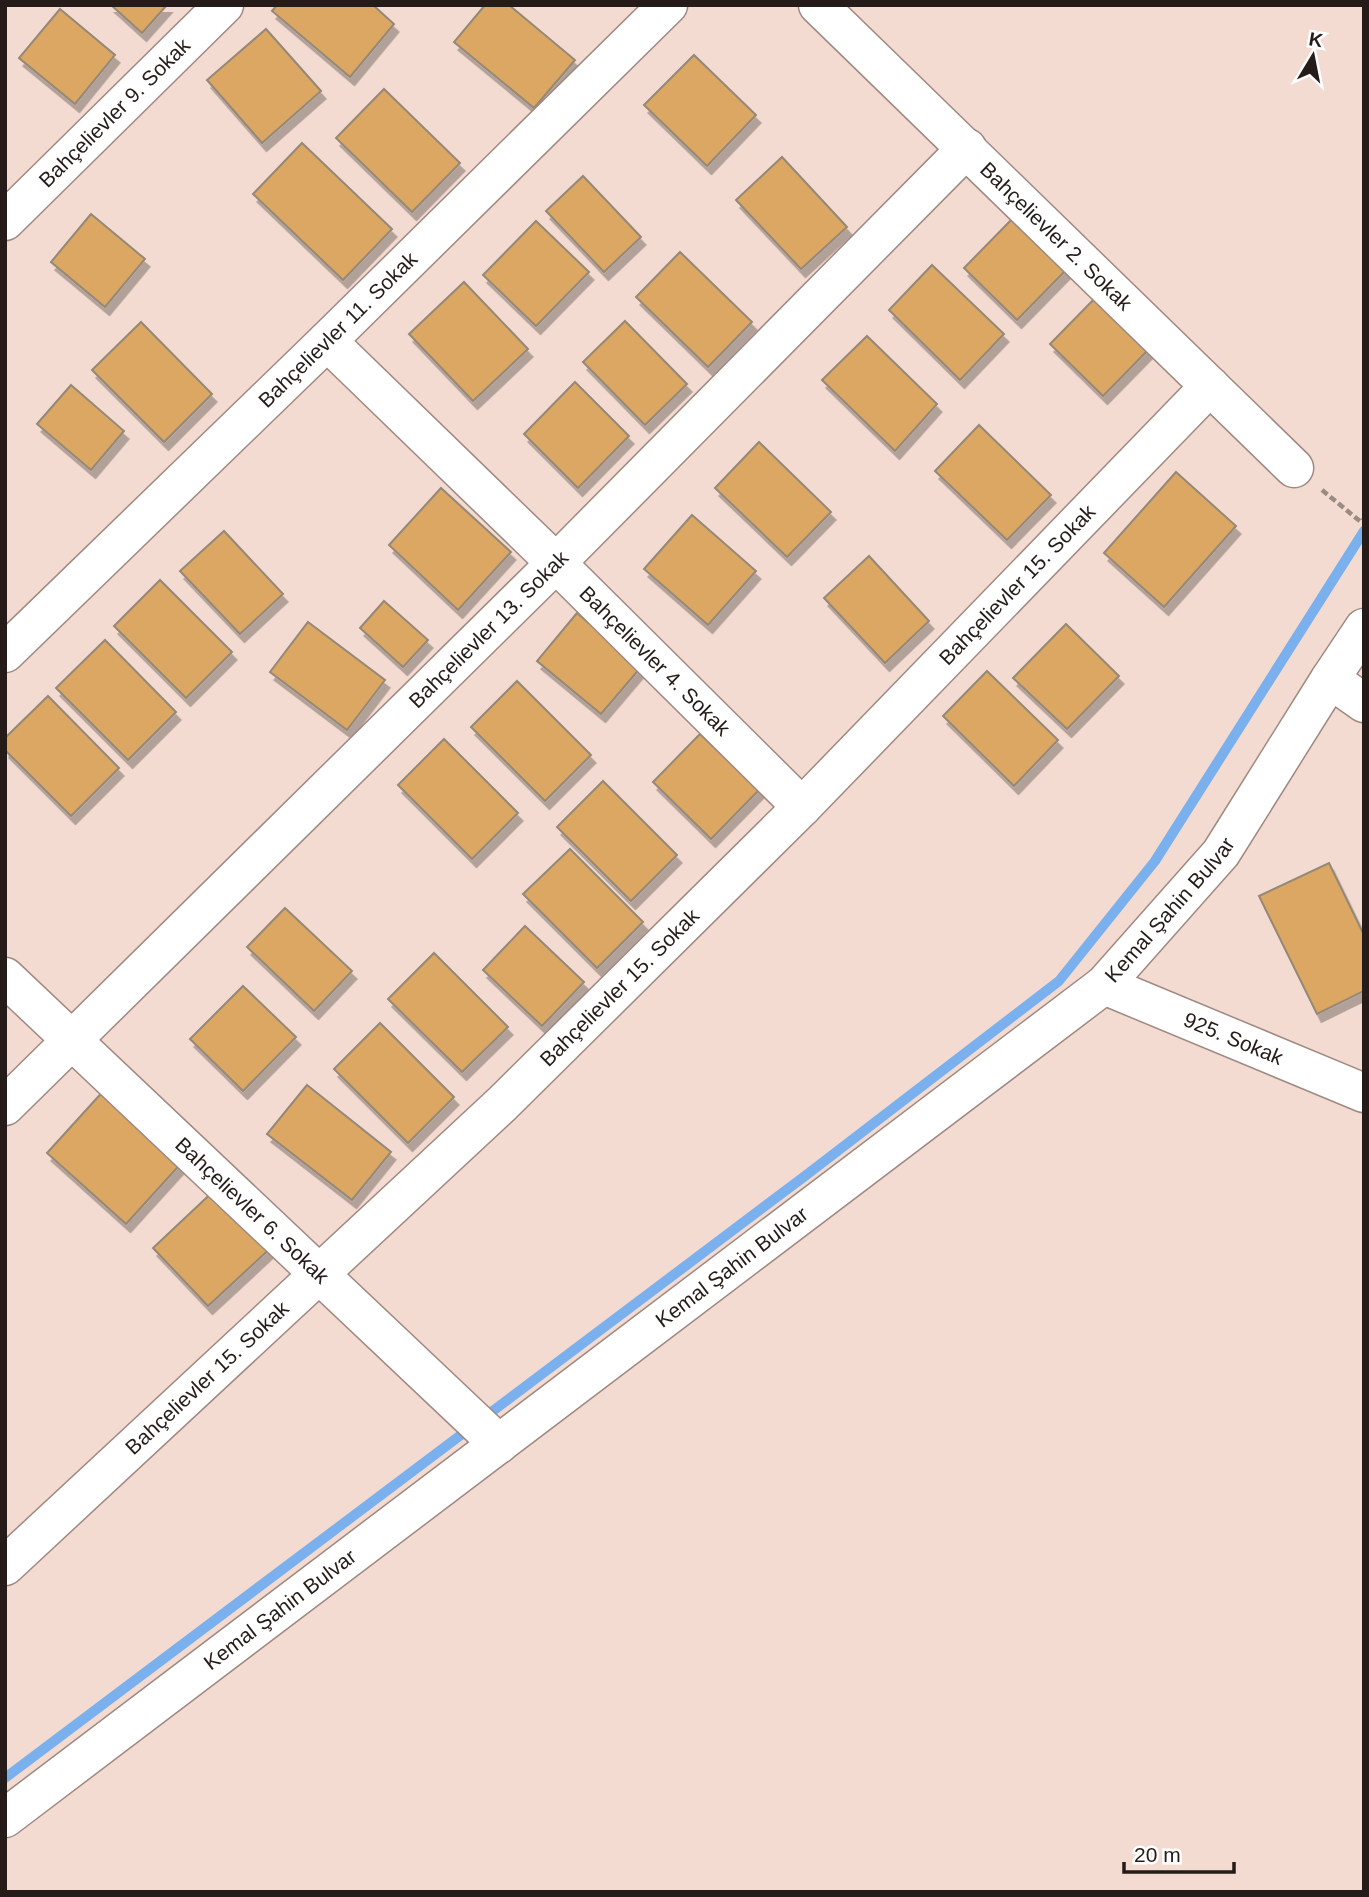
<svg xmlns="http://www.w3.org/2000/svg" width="1369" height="1897" viewBox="0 0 1369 1897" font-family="Helvetica,sans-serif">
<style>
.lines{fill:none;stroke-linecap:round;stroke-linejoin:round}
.stream{stroke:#79b0ed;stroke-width:10}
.building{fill:#dba762;stroke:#958877;stroke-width:2;filter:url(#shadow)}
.street-casing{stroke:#9f8980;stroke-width:41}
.secondary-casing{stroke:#9f8980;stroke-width:41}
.path{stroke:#9c8a83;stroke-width:4.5;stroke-dasharray:7 3.5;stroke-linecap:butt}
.street{stroke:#fff;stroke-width:38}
.secondary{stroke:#fff;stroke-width:38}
.labels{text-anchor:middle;stroke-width:6;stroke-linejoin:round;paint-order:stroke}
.street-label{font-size:21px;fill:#251c19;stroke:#fff}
</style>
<defs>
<filter id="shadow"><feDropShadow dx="4.5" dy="8" stdDeviation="0" flood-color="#0004"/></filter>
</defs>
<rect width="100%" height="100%" fill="#f3dbd1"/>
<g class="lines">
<path class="stream" d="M 5,1778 L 805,1176 L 1059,981 L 1155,861 L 1364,531"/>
</g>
<g class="building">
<path d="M 111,5 L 167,5 L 142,33 Z"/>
<path d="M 277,5 L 373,5 L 394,24 L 350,77 L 272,11 Z"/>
<path d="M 485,5 L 509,5 L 575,60 L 534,108 L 454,42 Z"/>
<path d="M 60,9 L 115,55 L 75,104 L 19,58 Z"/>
<path d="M 266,29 L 321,91 L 262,143 L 207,80 Z"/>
<path d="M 694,55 L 756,115 L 707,166 L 644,105 Z"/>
<path d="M 384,89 L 460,163 L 412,212 L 336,138 Z"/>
<path d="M 302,143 L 392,229 L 343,280 L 253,194 Z"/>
<path d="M 782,157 L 847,227 L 801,269 L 736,200 Z"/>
<path d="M 583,176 L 641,237 L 604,272 L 546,211 Z"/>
<path d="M 91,214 L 145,259 L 105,307 L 51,262 Z"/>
<path d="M 1017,214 L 1070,266 L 1017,320 L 964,268 Z"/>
<path d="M 536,221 L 589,272 L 536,326 L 483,275 Z"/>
<path d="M 680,252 L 752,322 L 708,367 L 636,297 Z"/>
<path d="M 932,265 L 1004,334 L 960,380 L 889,310 Z"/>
<path d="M 464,282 L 528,349 L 473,401 L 409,334 Z"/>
<path d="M 1103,290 L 1156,342 L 1103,396 L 1050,344 Z"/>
<path d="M 625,321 L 687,384 L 645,425 L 583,362 Z"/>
<path d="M 141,322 L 212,394 L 164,442 L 92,370 Z"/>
<path d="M 867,336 L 937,404 L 895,451 L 822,380 Z"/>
<path d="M 575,382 L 629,436 L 578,488 L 524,434 Z"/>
<path d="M 71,385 L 124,431 L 91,470 L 37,424 Z"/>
<path d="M 979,425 L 1051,495 L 1007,540 L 935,471 Z"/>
<path d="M 759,442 L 831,512 L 787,557 L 715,488 Z"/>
<path d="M 1176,472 L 1236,526 L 1164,607 L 1104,553 Z"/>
<path d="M 441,488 L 511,552 L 458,610 L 389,545 Z"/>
<path d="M 692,515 L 756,571 L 708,625 L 644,569 Z"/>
<path d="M 224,531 L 283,594 L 240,634 L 180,571 Z"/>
<path d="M 869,556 L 929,621 L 885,663 L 824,598 Z"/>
<path d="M 160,580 L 232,652 L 186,698 L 114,626 Z"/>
<path d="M 384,601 L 428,640 L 403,667 L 360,628 Z"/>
<path d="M 577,613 L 641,667 L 601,714 L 537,661 Z"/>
<path d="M 308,622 L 385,680 L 347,730 L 270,672 Z"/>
<path d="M 1066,624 L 1119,676 L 1067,729 L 1013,678 Z"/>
<path d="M 105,640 L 176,712 L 128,760 L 56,688 Z"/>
<path d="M 987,671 L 1058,740 L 1014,786 L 943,716 Z"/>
<path d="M 517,681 L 591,755 L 545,801 L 471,727 Z"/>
<path d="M 48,696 L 119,768 L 71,816 L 5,750 L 5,738 Z"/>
<path d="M 700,734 L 759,790 L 711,839 L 653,782 Z"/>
<path d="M 444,739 L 518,813 L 472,859 L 398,785 Z"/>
<path d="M 603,781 L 677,855 L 631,901 L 557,827 Z"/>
<path d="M 570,849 L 643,922 L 597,968 L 523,894 Z"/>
<path d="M 1329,863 L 1364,935 L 1364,991 L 1317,1014 L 1259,896 Z"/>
<path d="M 285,908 L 352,971 L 314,1011 L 247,947 Z"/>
<path d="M 525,926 L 584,982 L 542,1026 L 483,970 Z"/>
<path d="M 434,953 L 508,1027 L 462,1072 L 388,999 Z"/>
<path d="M 243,986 L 296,1037 L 243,1091 L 190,1039 Z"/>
<path d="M 380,1023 L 454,1097 L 408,1143 L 334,1069 Z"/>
<path d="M 307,1085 L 391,1152 L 352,1200 L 267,1134 Z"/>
<path d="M 107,1087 L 186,1158 L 126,1224 L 47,1153 Z"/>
<path d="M 220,1185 L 275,1244 L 208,1306 L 153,1248 Z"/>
</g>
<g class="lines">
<g class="street-casing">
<g id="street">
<path id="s1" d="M 818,5 L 1294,468"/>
<path id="s2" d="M 5,221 L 224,5"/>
<path id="s3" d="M 327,341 L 556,563 L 802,807"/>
<path id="s4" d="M 5,653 L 327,341 L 668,5"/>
<path d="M 1330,679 L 1364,703"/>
<path id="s5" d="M 5,977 L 499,1444"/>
<path id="s6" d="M 1104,985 L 1364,1093"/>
<path id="s7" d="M 5,1106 L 556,563 L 967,148"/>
<path id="s8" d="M 5,1566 L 502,1104 L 802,807 L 1210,386"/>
</g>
</g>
<g class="secondary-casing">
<g id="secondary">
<path id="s9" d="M 5,1818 L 1104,985 L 1221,853 L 1330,679 L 1364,628"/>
</g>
</g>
<path class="path" d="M 1322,490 L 1361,522 L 1364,519"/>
<use href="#street" class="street"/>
<use href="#secondary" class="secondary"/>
</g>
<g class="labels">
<g class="street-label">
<text dy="7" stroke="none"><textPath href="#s2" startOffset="154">Bahçelievler 9. Sokak</textPath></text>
<text dy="7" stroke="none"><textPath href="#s1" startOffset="332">Bahçelievler 2. Sokak</textPath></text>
<text dy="7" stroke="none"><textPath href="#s4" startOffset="464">Bahçelievler 11. Sokak</textPath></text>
<text dy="7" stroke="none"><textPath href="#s8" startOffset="1410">Bahçelievler 15. Sokak</textPath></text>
<text dy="7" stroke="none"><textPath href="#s7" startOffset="679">Bahçelievler 13. Sokak</textPath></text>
<text dy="7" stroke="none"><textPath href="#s3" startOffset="458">Bahçelievler 4. Sokak</textPath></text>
<text dy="7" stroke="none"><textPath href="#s9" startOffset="1479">Kemal Şahin Bulvar</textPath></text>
<text dy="7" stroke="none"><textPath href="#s8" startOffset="844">Bahçelievler 15. Sokak</textPath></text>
<text dy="7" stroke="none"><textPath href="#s6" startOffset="140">925. Sokak</textPath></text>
<text dy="7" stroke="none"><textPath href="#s5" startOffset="340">Bahçelievler 6. Sokak</textPath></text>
<text dy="7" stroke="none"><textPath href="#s9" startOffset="912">Kemal Şahin Bulvar</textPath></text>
<text dy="7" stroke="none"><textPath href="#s8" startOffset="276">Bahçelievler 15. Sokak</textPath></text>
<text dy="7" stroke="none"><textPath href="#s9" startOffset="345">Kemal Şahin Bulvar</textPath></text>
</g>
</g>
<rect width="1369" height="1897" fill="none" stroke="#251c19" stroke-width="14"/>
<g transform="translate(1313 56) rotate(10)" stroke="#ffffff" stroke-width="5" paint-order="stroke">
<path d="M0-5L12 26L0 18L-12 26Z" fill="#251c19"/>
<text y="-10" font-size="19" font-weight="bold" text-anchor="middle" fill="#251c19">K</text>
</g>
<path d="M1124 1862v10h110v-10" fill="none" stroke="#251c19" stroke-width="3.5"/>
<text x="1134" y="1862" font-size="21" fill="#251c19" stroke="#ffffff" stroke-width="5" paint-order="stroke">20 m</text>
</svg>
